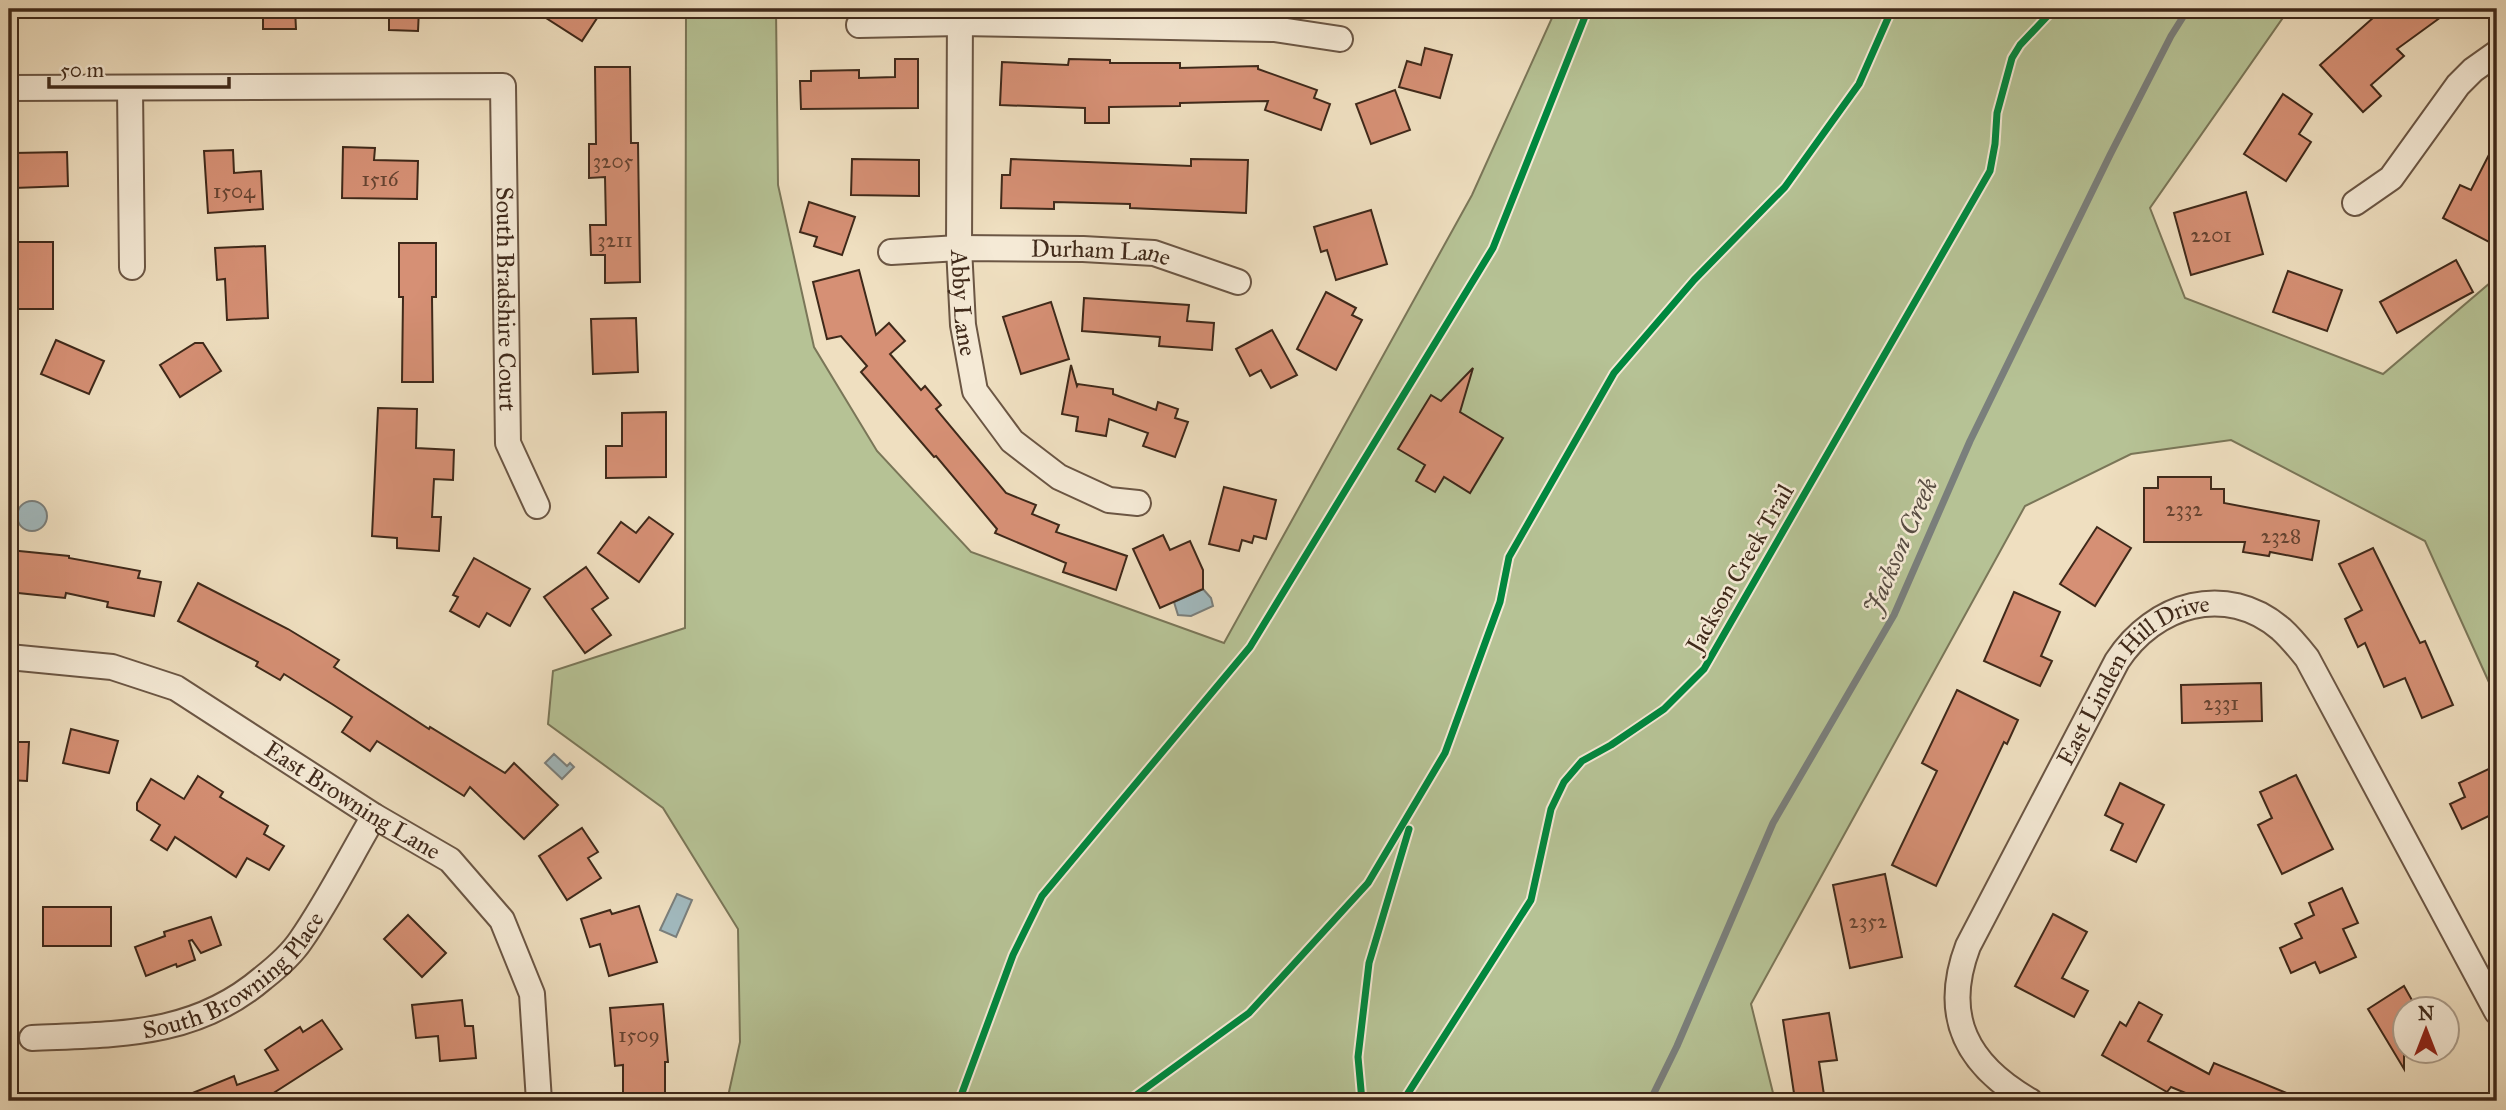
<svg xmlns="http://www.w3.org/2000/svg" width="2506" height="1110" viewBox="0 0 2506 1110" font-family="'IM FELL Great Primer',serif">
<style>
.green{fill:#b6c295;stroke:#7a7658;stroke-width:2}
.water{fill:#a1b9be;stroke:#7a7f7c;stroke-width:2}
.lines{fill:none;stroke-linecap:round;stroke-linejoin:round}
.stream{stroke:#7a7f7c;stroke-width:7}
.building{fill:#d69075;stroke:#3f291a;stroke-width:2}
.street-casing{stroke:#6b5644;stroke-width:28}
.street{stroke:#f5ead6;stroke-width:24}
.cycleway-casing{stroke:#f5ead6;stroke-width:11}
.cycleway{stroke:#00873e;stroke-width:7}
.labels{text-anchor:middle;stroke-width:5;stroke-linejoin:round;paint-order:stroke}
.number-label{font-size:21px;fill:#654331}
.street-label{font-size:24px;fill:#3f291a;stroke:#f5ead6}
.water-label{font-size:26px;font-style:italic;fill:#584d43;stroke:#f5ead6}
</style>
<rect width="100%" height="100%" fill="#efdfc0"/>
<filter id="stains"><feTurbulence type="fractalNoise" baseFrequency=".00286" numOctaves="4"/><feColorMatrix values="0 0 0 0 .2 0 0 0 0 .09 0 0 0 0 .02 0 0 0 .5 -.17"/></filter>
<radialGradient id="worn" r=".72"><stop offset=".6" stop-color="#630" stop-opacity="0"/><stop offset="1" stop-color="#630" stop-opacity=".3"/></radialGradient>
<path class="green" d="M 686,9 L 776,9 L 778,185 L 814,347 L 877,451 L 971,552 L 1224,643 L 1472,195 L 1556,9 L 2289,9 L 2150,208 L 2185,298 L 2383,374 L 2497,277 L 2497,700 L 2425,541 L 2231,440 L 2131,454 L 2025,506 L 1751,1004 L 1775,1101 L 727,1101 L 740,1042 L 738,929 L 663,808 L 548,724 L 553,671 L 685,628 Z"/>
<g class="water">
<circle cx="32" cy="516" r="15"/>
<path d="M 1203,589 L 1211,598 L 1213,606 L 1191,616 L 1178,615 L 1174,602 Z"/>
<path d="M 554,754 L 567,766 L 570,763 L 574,767 L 562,779 L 545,763 Z"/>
<path d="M 677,894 L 692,900 L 676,937 L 660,930 Z"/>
</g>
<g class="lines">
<path class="stream" d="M 1650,1101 L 1677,1046 L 1773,823 L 1894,615 L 1970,441 L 2110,155 L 2171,36 L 2188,9"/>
</g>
<g class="building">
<path d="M 263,9 L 295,9 L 296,29 L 263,29 Z"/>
<path d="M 389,9 L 419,9 L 418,31 L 389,30 Z"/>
<path d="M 532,9 L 603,9 L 582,41 Z"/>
<path d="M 2383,9 L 2452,9 L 2397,49 L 2404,56 L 2371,85 L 2381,96 L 2363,112 L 2320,65 Z"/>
<path d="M 1425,48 L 1452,55 L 1440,98 L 1399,87 L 1407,61 L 1421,65 Z"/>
<path d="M 895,59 L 918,59 L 918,108 L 801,109 L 800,81 L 811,81 L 811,71 L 859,70 L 859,78 L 895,77 Z"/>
<path d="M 1069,59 L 1110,60 L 1110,63 L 1180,63 L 1180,68 L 1258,66 L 1258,69 L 1317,90 L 1314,98 L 1330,104 L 1321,130 L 1265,110 L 1268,101 L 1180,103 L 1180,106 L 1109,107 L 1109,123 L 1085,123 L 1085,108 L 1000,105 L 1002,62 L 1068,65 Z"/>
<path d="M 595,67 L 630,67 L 631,143 L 638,143 L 640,282 L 605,283 L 605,255 L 591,255 L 590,225 L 606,225 L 605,177 L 589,178 L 589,144 L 596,144 Z"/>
<path d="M 1395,90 L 1410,130 L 1371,144 L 1356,104 Z"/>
<path d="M 2283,94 L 2312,114 L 2299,134 L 2311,142 L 2286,181 L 2244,154 Z"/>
<path d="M 2497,139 L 2497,226 L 2489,242 L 2443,218 L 2460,185 L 2471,190 Z"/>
<path d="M 343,147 L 375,148 L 374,160 L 418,161 L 417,199 L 342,198 Z"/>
<path d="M 233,150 L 234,173 L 261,171 L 263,209 L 208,213 L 204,151 Z"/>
<path d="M 67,152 L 68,186 L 14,188 L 13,153 Z"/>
<path d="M 852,159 L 919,160 L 919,196 L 851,195 Z"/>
<path d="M 1011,159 L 1191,166 L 1191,159 L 1248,160 L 1246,213 L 1130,208 L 1130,204 L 1054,202 L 1054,209 L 1001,208 L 1002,175 L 1010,175 Z"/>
<path d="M 2246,192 L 2263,254 L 2191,275 L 2174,213 Z"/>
<path d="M 809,202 L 855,217 L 842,255 L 814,246 L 817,237 L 800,232 Z"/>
<path d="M 1371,210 L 1387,264 L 1336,280 L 1327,250 L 1321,252 L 1314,227 Z"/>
<path d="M 11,242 L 53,242 L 53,309 L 12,309 Z"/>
<path d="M 399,243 L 436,243 L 436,297 L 432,297 L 433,382 L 402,382 L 403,297 L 399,297 Z"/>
<path d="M 265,246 L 268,318 L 227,320 L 225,279 L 217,280 L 215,248 Z"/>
<path d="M 2456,260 L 2473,292 L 2397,333 L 2380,302 Z"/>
<path d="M 859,270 L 876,335 L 889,323 L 905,341 L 890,354 L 921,390 L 925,386 L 941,405 L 936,409 L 1006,493 L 1036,505 L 1032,514 L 1059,525 L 1056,532 L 1127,556 L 1116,590 L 1063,572 L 1066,563 L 995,533 L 997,529 L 936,456 L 934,457 L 861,372 L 867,366 L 841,336 L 827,339 L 813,282 Z"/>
<path d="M 2288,271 L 2342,290 L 2327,331 L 2273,312 Z"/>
<path d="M 1326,292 L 1356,308 L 1352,315 L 1362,320 L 1336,370 L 1297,349 Z"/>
<path d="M 1084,298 L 1189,305 L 1187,321 L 1214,323 L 1212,350 L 1159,346 L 1160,337 L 1082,331 Z"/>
<path d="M 1051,302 L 1069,359 L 1021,374 L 1003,317 Z"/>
<path d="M 636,318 L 638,372 L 593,374 L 591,319 Z"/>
<path d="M 1272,330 L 1297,375 L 1271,388 L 1261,370 L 1250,376 L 1236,349 Z"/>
<path d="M 56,340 L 104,361 L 89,394 L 41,374 Z"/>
<path d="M 195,343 L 203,343 L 221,371 L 180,397 L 160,365 Z"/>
<path d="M 1071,365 L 1077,386 L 1078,384 L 1113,389 L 1113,394 L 1156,410 L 1158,402 L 1178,409 L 1175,418 L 1188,422 L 1175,457 L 1143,446 L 1148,433 L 1109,419 L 1106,436 L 1076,431 L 1078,417 L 1062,414 Z"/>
<path d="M 1473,368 L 1460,412 L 1503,438 L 1470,493 L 1444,477 L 1435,492 L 1416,481 L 1425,465 L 1398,449 L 1431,395 L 1441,401 Z"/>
<path d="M 378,408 L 417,409 L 416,448 L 454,450 L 453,480 L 434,479 L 432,517 L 441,517 L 439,551 L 397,548 L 397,538 L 372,536 Z"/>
<path d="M 666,412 L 666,477 L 606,478 L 606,446 L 622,446 L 622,413 Z"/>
<path d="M 2158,477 L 2211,477 L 2211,489 L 2224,489 L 2224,503 L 2319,521 L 2312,560 L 2270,552 L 2269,556 L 2243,552 L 2245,542 L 2144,542 L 2144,488 L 2158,488 Z"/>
<path d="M 1224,487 L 1276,500 L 1266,539 L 1254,536 L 1252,543 L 1242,540 L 1239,551 L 1209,544 Z"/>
<path d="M 649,517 L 673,534 L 639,582 L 598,553 L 621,522 L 636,533 Z"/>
<path d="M 2097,527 L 2131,548 L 2095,606 L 2060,584 Z"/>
<path d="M 1163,535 L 1170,550 L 1190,541 L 1203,570 L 1203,589 L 1160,608 L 1133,549 Z"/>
<path d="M 2373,548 L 2420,643 L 2425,641 L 2453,705 L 2422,718 L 2405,678 L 2384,687 L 2365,643 L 2358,647 L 2345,619 L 2362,610 L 2339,564 Z"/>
<path d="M 9,550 L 69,556 L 69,558 L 140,571 L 138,578 L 161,582 L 154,616 L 107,607 L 108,602 L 66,593 L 65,598 L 9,592 Z"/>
<path d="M 474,558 L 530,589 L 510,626 L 487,613 L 479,627 L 450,611 L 458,597 L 453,595 Z"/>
<path d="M 586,567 L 608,598 L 592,609 L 611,635 L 585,653 L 544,597 Z"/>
<path d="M 198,583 L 288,629 L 339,660 L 334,667 L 429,729 L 430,727 L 505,773 L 514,763 L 558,805 L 524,839 L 470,787 L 464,796 L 377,741 L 370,751 L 342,732 L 352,717 L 332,704 L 284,674 L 280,680 L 256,666 L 258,662 L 178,621 Z"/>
<path d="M 2014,592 L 2060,612 L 2041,656 L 2052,661 L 2040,686 L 1984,661 Z"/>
<path d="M 2261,683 L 2262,721 L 2182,723 L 2181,685 Z"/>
<path d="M 1957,690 L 2018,720 L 2007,744 L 2004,742 L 1936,886 L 1892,865 L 1937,771 L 1922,763 Z"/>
<path d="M 71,729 L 118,741 L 109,773 L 63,763 Z"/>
<path d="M 9,742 L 29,742 L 27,781 L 9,780 Z"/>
<path d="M 2497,765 L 2497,812 L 2462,829 L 2450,804 L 2465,797 L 2459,783 Z"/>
<path d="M 2296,775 L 2333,849 L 2282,874 L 2258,825 L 2272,818 L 2260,792 Z"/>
<path d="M 198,776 L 223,792 L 220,797 L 268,826 L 264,834 L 284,846 L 269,870 L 247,858 L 236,877 L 175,837 L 167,850 L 151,840 L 160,825 L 137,810 L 137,803 L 151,779 L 184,799 Z"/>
<path d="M 2120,783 L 2164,805 L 2136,862 L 2111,850 L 2123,824 L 2105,815 Z"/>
<path d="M 582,828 L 598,852 L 588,858 L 601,878 L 567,900 L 539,856 Z"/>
<path d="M 1885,874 L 1902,957 L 1850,968 L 1833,885 Z"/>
<path d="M 2342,888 L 2358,923 L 2343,929 L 2356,957 L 2320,973 L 2315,962 L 2291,973 L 2280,948 L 2302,938 L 2295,924 L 2314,915 L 2309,903 Z"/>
<path d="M 639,906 L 657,962 L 609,976 L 600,944 L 590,947 L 581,919 L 610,910 L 612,914 Z"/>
<rect x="43" y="907" width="68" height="39"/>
<path d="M 2053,914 L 2087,932 L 2062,978 L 2088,991 L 2074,1017 L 2015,986 Z"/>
<path d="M 408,915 L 446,953 L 422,977 L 384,939 Z"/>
<path d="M 211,917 L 221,945 L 201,953 L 192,940 L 189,941 L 195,960 L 177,967 L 176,964 L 146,976 L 135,947 L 165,936 L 164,932 Z"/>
<path d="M 2404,986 L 2417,1009 L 2404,1009 L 2404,1069 L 2368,1009 Z"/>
<path d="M 462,1000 L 465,1026 L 473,1026 L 476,1058 L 440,1061 L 438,1036 L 416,1038 L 412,1005 Z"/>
<path d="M 2139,1002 L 2162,1015 L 2148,1041 L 2209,1074 L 2214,1063 L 2306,1101 L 2205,1101 L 2171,1087 L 2167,1092 L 2102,1055 L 2120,1022 L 2126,1026 Z"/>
<path d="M 663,1004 L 668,1062 L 665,1062 L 665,1101 L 623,1101 L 623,1065 L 615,1066 L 610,1008 Z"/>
<path d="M 1829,1013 L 1837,1060 L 1819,1062 L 1824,1095 L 1795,1100 L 1783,1020 Z"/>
<path d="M 322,1020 L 342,1049 L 261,1101 L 173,1101 L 234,1076 L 237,1085 L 278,1070 L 265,1050 L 300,1027 L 303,1032 Z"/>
</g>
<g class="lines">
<g class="street-casing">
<g id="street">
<path id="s1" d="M 960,9 L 959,248 L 963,325 L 975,391 L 1012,441 L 1059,477 L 1109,500 L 1138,503"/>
<path d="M 859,25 L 960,23 L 1274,29 L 1340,39"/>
<path id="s2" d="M 9,88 L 503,86 L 508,443 L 537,506"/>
<path d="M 130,89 L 132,267"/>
<path d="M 2355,203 L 2391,178 L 2458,85 L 2473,70 L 2497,53"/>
<path id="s3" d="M 891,252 L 959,248 L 1083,249 L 1154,253 L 1238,282"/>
<path id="s4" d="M 9,657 L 112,667 L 176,688 L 374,816 L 450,860 L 502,920 L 532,994 L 539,1101"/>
<path id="s5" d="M 32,1038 C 118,1034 194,1037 263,978 C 277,967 291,955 301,940 C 328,901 350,857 374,816"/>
<path id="s6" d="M 2030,1101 C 1967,1065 1941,1017 1968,946 L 2117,661 C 2154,604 2226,582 2281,629 C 2291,638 2299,648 2307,658 L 2497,1012"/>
</g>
</g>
<use href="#street" class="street"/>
<g class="cycleway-casing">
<g id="cycleway">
<path d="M 959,1101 L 1013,955 L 1042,896 L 1250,647 L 1493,248 L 1588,9"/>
<path d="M 1128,1101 L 1249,1013 L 1368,883 L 1445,753 L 1500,602 L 1509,557 L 1614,373 L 1694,280 L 1785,187 L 1859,84 L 1892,9"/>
<path d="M 1362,1101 L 1358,1057 L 1369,963 L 1409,829"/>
<path d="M 1403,1101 L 1531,900 L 1551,809 L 1564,782 L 1582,761 L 1611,745 L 1664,709 L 1704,669 L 1990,171 L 1995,144 L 1997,113 L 2012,58 L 2020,45 L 2054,9"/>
</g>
</g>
<use href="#cycleway" class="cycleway"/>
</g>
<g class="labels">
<g class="number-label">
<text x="613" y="168">3205</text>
<text x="380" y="186">1516</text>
<text x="234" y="198">1504</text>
<text x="2211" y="242">2201</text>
<text x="615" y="247">3211</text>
<text x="2184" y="516">2332</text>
<text x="2281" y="543">2328</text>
<text x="2221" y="710">2331</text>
<text x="1868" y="928">2352</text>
<text x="639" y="1042">1509</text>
</g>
<g class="street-label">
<text dy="8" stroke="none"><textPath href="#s3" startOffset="210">Durham Lane</textPath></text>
<text dy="8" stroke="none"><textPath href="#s2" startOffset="707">South Bradshire Court</textPath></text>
<text dy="8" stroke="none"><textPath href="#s1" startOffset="294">Abby Lane</textPath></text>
<text transform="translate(1740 568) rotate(-60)" y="8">Jackson Creek Trail</text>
<text dy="8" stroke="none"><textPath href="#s6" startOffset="506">East Linden Hill Drive</textPath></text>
<text dy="8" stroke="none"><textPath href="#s4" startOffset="380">East Browning Lane</textPath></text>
<text dy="8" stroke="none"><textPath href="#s5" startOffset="220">South Browning Place</textPath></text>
</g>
<g class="water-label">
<text transform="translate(1900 546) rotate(-66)" y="9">Jackson Creek</text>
</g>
</g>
<rect width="2506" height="1110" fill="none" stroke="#efdfc0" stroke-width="35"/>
<rect x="10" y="10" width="2485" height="1089" fill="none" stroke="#3f291a" stroke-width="3.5"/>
<rect x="18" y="18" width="2471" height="1075" fill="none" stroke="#3f291a" stroke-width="2"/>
<g transform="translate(2426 1030)"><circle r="33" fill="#f5ead6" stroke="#ac9d8b" stroke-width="2"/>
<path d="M0-5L12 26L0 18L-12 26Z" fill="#8f2418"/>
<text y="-10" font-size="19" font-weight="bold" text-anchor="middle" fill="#3f291a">N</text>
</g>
<path d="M49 77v10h180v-10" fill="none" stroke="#3f291a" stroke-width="3.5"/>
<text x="60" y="77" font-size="21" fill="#3f291a" stroke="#f5ead6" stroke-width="5" paint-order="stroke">50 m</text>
<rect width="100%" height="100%" filter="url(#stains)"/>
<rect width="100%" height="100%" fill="url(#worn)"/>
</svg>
